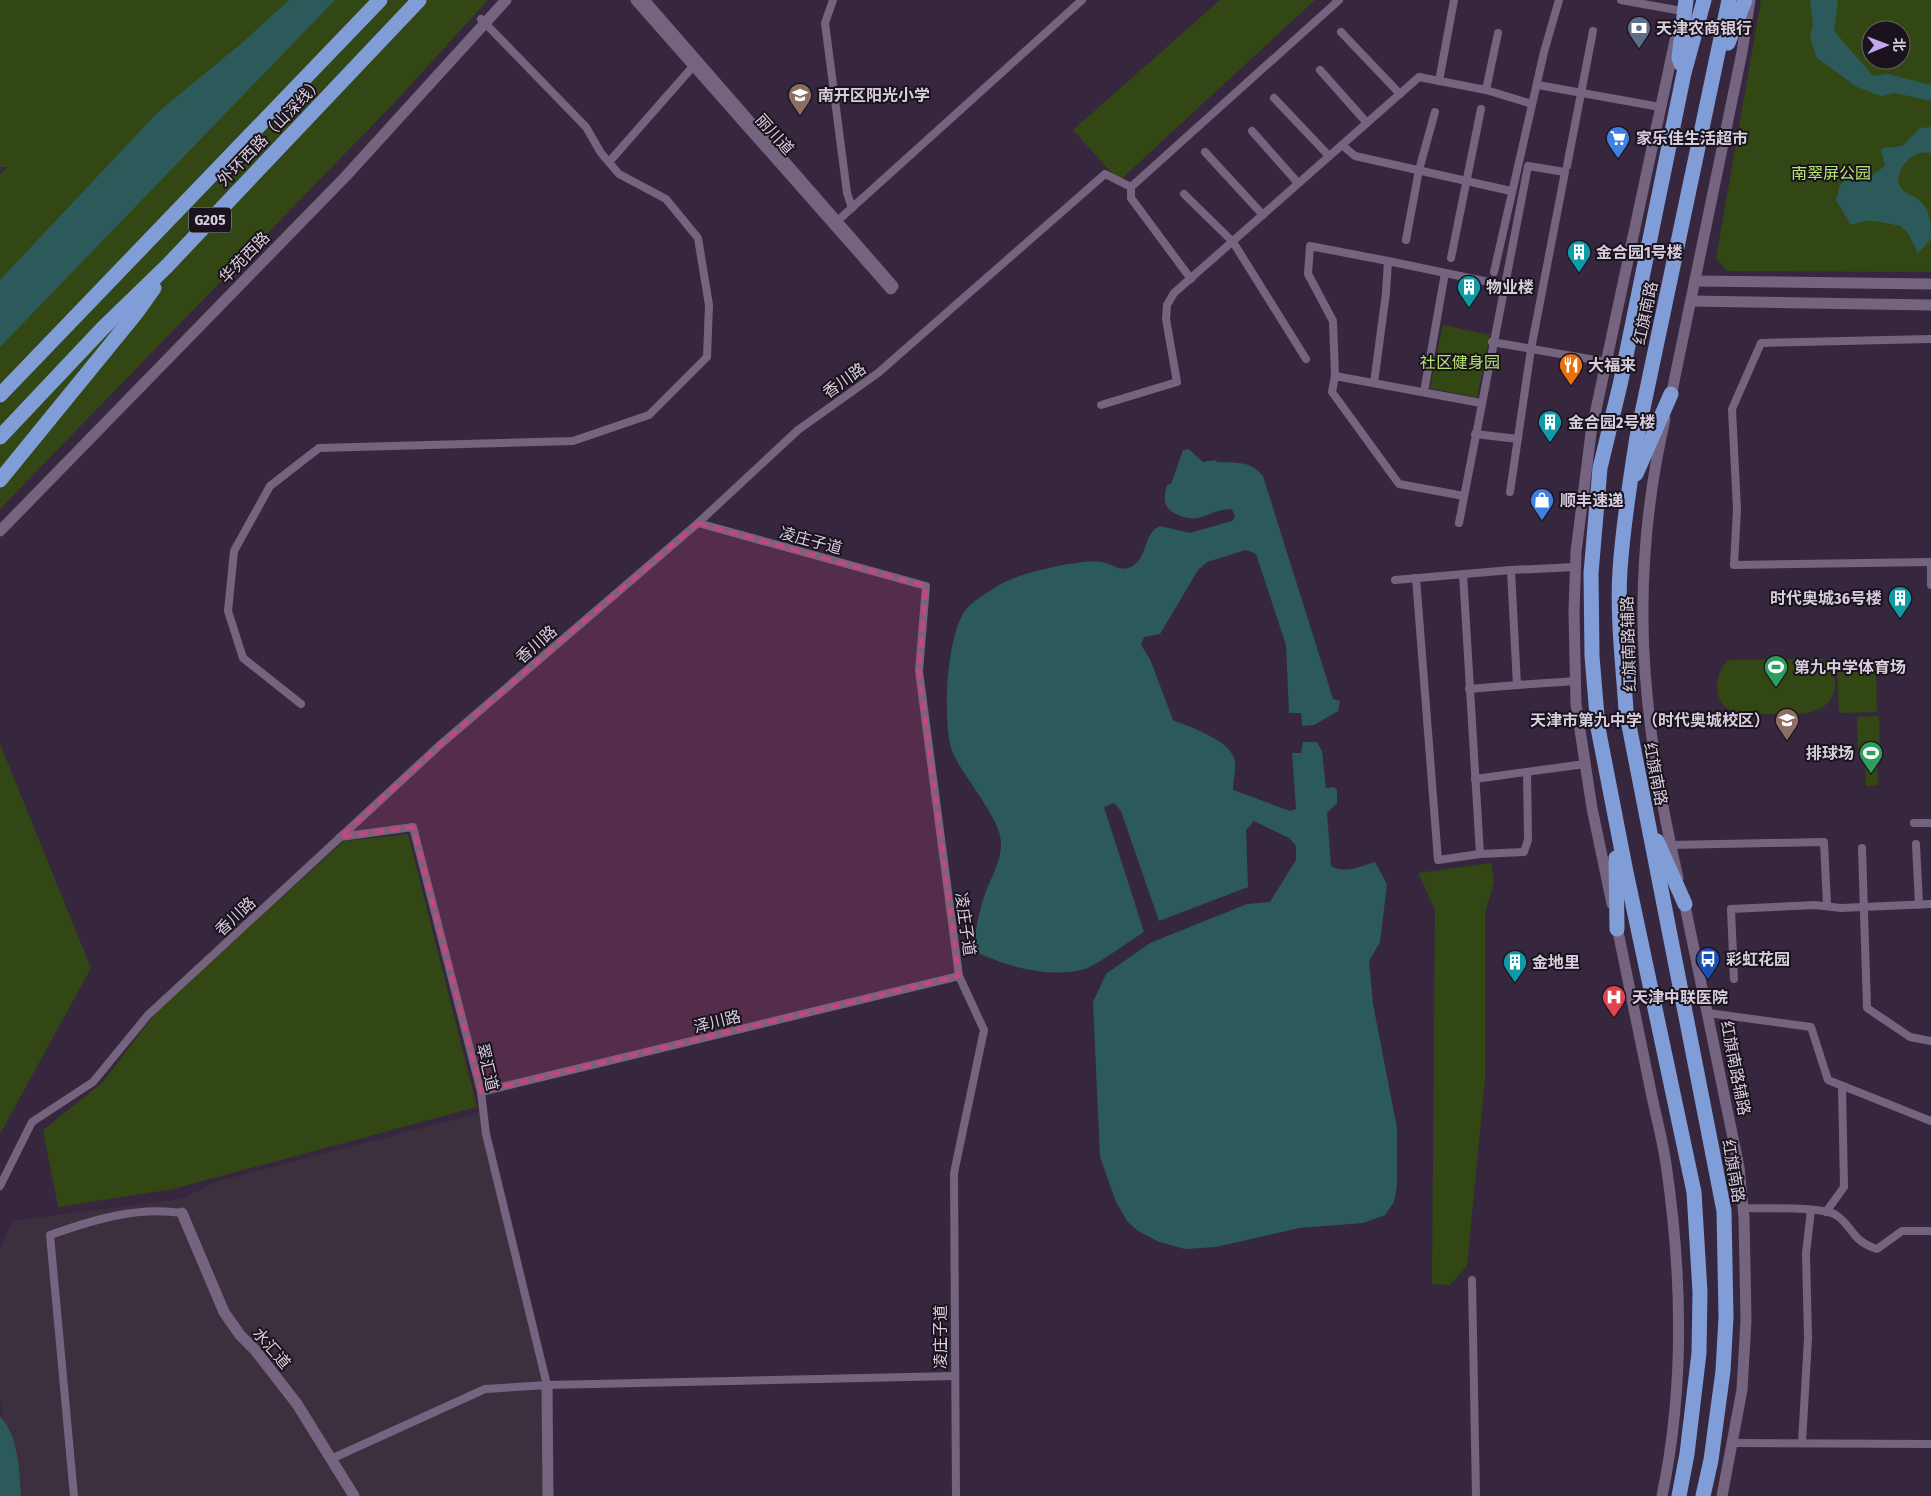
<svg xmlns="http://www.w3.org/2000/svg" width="1931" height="1496" viewBox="0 0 1931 1496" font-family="'Fira Sans Condensed','Noto Sans SC',sans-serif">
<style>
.commercial{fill:#3d303e}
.green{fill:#334714;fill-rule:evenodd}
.water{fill:#2c5a5a}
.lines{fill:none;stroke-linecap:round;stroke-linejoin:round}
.street{stroke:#75647f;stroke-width:8}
.secondary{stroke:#75647f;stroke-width:11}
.highway{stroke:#809dd7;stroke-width:15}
.marked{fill:#c7467c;fill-opacity:0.2;stroke:#c7467c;stroke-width:4;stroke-dasharray:10 6;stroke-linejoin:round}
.labels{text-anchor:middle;stroke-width:4;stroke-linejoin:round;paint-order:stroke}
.shield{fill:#1a131e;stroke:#9e96a4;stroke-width:1}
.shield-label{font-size:15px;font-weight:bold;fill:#d7cedd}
.poi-label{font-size:16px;font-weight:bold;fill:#d7cedd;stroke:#1a131e;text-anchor:start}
.street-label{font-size:16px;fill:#d7cedd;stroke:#1a131e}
.park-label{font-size:16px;fill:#b5e770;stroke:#1a131e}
</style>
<rect width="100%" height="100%" fill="#36273e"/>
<path class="commercial" d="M 480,1113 L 546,1374 L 549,1496 L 10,1496 L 0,1393 L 0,1249 L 12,1221 L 181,1199 L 216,1182 Z"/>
<g class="green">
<path d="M 0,0 L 488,0 L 396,101 L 0,509 L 0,174 L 8,167 L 0,167 Z"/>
<path d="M 1220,0 L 1315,0 L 1119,181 L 1073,130 Z"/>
<path d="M 1761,0 L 1931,0 L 1931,272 L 1727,271 L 1716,258 ZM 1871,30 L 1901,30 L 1901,60 L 1871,60 Z"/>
<path d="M 1443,325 L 1490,335 L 1477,398 L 1430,388 Z"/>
<path d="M 1822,659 C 1830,666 1836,675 1835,686 C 1832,719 1791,714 1768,714 C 1757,714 1743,717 1733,712 C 1711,701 1714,675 1728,660 Z"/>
<path d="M 1876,663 L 1877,712 L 1839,713 L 1837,665 Z"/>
<path d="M 1879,716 L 1880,752 L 1858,753 L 1857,717 Z"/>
<path d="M 0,744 L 91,968 L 0,1134 Z"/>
<path d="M 1865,762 L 1877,762 L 1878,785 L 1866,786 Z"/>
<path d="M 408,834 L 477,1107 L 173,1189 L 58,1207 L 43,1130 L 102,1083 L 157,1011 L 344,841 Z"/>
<path d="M 1491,863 L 1494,882 L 1485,913 L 1485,1079 L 1467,1266 L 1450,1285 L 1432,1284 L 1435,910 L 1418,873 Z"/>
</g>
<g class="water">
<path d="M 289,0 L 335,0 L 0,347 L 0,280 L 158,112 L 242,43 Z"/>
<path d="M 1810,0 L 1838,0 L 1834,31 L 1873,76 L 1888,74 L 1931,85 L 1931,101 L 1895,93 L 1881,96 L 1857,87 L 1817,58 L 1810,38 L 1813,24 Z"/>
<path d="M 1931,127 L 1931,153 C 1913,150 1900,164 1898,181 C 1904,198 1911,191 1921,202 C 1931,212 1931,225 1931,239 L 1918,253 L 1908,233 L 1901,226 L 1875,221 L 1865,221 L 1851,225 L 1836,200 L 1840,185 L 1847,178 L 1848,180 C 1861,182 1876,175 1885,165 L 1881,150 L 1883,148 L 1902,146 L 1920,128 Z"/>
<path d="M 1189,449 L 1203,462 L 1215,460 L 1217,462 C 1235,463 1250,460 1263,476 L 1333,699 L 1340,701 L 1338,711 L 1314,725 L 1302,726 L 1301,713 L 1289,713 L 1286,645 L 1256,554 L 1246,550 L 1207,562 L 1198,570 L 1160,634 L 1144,637 L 1141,645 L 1150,659 L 1173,720 C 1190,727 1233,741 1235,762 C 1236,771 1233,781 1233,790 L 1290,811 L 1296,809 L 1292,753 L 1301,753 L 1303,742 L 1317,742 L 1322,751 L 1326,788 L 1334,787 L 1337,790 L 1337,803 L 1327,813 L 1331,866 C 1343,874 1363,866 1375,862 L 1387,884 L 1380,942 L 1369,961 L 1373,1004 L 1397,1128 L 1397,1185 L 1394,1202 L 1385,1215 L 1363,1223 L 1299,1228 L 1216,1247 L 1185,1249 L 1159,1242 L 1138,1231 L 1127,1221 L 1116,1202 L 1100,1157 L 1093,1002 L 1106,974 L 1150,943 L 1247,904 L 1270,902 L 1296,860 L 1296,846 L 1289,838 L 1254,821 L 1246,830 L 1248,887 L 1159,921 L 1121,811 L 1114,803 L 1104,807 L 1144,932 C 1131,940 1097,965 1085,969 C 1049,979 1004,966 972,950 C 976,931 979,909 986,891 C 992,876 1001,861 1001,844 C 1002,819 962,776 952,751 C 942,722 946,630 968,607 C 976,599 990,591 999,585 C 1019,573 1079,559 1102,562 C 1114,564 1121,574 1134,565 C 1148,555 1143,534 1160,526 L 1190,533 L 1232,521 L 1235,517 L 1232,509 C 1207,509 1201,527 1174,513 C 1162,506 1164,497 1167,485 L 1171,484 L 1183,450 Z"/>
<path d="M 0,1416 C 19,1438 19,1468 21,1496 L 0,1496 Z"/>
</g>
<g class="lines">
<g class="street">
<path d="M 833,0 L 825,23 L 847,193 L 852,208"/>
<path d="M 1621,0 L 1682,11"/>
<path d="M 1341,32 L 1400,94"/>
<path d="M 1320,70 L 1367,123"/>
<path d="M 1439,81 L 1454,0"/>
<path d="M 1538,85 L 1660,107"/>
<path d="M 1486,90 L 1498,33"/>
<path d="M 1274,98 L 1329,156"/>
<path d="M 1252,131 L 1298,183"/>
<path d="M 1342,145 L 1355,156 L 1511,191"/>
<path d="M 1205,152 L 1263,215"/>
<path d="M 609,162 L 696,63"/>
<path d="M 1567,166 L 1593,31"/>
<path d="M 1184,194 L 1233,242 L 1306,359"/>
<path d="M 834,224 L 1082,0"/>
<path d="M 1406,240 L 1419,170 L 1435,112"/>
<path d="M 1451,258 L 1481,109"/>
<path d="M 1388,261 L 1310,246 L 1308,274 L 1333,321 L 1335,376 L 1481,403"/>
<path d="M 1494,272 L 1544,52 L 1559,0"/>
<path d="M 1191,279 L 1131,198 L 1131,187 L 1339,0"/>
<path d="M 1931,339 L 1761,343 L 1732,409 L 1737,509 L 1734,565 L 1931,562"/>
<path d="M 1492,342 L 1607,362"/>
<path d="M 1335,376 L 1332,392 L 1399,484 L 1464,496"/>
<path d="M 1374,383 L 1386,293 L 1388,261 L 1503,285"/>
<path d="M 1424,392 L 1445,273"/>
<path d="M 1101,405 L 1177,382 L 1166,319 L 1167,305 L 1174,293 L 1419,77 L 1486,90 L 1532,104"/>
<path d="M 1475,434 L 1518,439"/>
<path d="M 698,523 L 926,586 L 919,671 L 959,976 L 984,1030 L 954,1173 L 956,1496"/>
<path d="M 1459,523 L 1528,166 L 1565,172 L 1531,349 L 1510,492"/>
<path d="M 1931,562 L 1931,585"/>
<path d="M 1575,567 L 1511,570 L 1517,685 L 1576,681"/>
<path d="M 1463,574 L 1480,854 L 1524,852 L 1528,840 L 1527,772"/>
<path d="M 1416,578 L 1438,860 L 1480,854"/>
<path d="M 1395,580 L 1511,570"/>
<path d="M 1469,689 L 1517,685"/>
<path d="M 301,704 L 243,658 L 228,611 L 234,551 L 270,486 L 319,448 L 573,441 L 649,415 L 707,357 L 709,305 L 698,238 L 666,199 L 619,174 L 601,153 L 586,127 L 481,19"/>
<path d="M 1475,779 L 1585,764"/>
<path d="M 1914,823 L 1931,823"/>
<path d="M 340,837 L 413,827 L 481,1092 L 486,1134 L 547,1385"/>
<path d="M 1916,844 L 1919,905"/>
<path d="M 1671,845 L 1824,842 L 1827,905"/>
<path d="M 1862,848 L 1867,1008 L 1910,1037 L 1931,1041"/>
<path d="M 1734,979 L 1731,909 L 1815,905 L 1841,908 L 1931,904"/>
<path d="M 1708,1013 L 1811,1027 L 1828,1080 L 1931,1121"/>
<path d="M 481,1092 L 959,976"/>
<path d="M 0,1186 L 32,1122 L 93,1082 L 148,1015 L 441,744 L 698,523 L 798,430 L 878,373 L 1105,174 L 1131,187"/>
<path d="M 1743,1208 C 1762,1209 1821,1206 1836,1215 C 1853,1226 1851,1241 1877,1249 L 1902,1231 L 1931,1231"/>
<path d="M 1826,1212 L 1844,1187 L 1842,1086"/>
<path d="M 1472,1280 L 1476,1496"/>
<path d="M 1732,1443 L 1931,1444"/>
<path d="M 1802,1443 L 1808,1338 L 1806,1253 L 1811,1210"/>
<path d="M 331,1459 L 485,1389 L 547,1385 L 954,1376"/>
<path d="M 74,1496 L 50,1235 C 93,1220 137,1206 182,1213"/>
</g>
<g class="secondary">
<path d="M 636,0 L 891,289 L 893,286 L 644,0"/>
<path d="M 1695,281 L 1931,284"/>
<path d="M 1691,301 L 1931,305"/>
<path d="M 1670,401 L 1742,52 L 1750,0"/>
<path d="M 1665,419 C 1628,581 1641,717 1678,878"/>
<path d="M 0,531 L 346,176 L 506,0"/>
<path d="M 1683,896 L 1739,1167 L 1744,1218 L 1746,1320 L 1742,1390 L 1722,1496"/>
<path d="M 1612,904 L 1592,808 L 1576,704 L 1574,613 L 1576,552 L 1591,433 L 1676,36"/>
<path d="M 1616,922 C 1627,975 1638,1029 1649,1082 C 1654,1109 1662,1136 1666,1164 C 1682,1273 1685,1387 1662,1496"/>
<path d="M 182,1213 L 224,1312 L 240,1335 L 255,1350 L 297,1404 L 354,1496"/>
<path d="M 547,1385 L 548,1496"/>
</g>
<g class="highway">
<path d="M 1728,43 L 1745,0"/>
<path d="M 1681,64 L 1679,58 L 1686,0"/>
<path d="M 0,395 L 380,0"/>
<path d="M 0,437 L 103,328 L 167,266 L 419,0"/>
<path d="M 1636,474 L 1671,394"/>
<path d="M 0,480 L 137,312 L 154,288"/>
<path d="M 1657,841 L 1685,904"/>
<path d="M 1616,858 L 1617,929"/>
<path d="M 1679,1496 L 1687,1454 L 1699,1353 L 1700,1292 L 1694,1192 L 1626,872 L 1598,728 L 1592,656 L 1591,573 L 1600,468 L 1620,385 L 1684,73 L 1704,0"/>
<path d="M 1703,1496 L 1711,1460 L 1723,1371 L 1726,1317 L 1724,1211 L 1626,710 C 1623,664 1617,616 1620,570 C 1623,525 1630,481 1637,437 L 1729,0"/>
</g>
</g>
<path class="marked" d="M 698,523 L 926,586 L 919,671 L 959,976 L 481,1092 L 413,827 L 340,837 L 441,744 Z"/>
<defs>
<g id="bank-pin" transform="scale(1.25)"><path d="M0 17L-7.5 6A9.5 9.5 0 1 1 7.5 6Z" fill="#5c6f8a" stroke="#1a131e"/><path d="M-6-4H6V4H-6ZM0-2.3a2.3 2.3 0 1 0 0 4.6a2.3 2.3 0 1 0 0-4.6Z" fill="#fff"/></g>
<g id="school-pin" transform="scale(1.25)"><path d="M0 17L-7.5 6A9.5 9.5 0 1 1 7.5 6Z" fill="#8d6e63" stroke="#1a131e"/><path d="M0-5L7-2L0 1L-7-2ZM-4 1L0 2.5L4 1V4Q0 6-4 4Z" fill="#fff"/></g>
<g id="supermarket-pin" transform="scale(1.25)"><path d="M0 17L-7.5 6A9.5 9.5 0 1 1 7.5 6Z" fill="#3f7fe0" stroke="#1a131e"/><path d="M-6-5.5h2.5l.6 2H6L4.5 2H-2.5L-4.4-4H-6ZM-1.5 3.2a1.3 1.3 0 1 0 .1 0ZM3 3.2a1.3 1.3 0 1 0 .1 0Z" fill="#fff"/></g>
<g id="building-pin" transform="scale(1.25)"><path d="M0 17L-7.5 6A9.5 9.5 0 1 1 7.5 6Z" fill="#0f9aa8" stroke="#1a131e"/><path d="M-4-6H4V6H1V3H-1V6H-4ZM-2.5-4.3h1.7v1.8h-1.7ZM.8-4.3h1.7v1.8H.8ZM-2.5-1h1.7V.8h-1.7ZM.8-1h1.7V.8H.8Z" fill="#fff"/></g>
<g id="restaurant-pin" transform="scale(1.25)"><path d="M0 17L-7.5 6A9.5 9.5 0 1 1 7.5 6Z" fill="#e8710a" stroke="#1a131e"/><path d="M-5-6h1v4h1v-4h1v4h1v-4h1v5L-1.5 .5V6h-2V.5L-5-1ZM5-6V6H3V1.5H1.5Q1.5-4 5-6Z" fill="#fff"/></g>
<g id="shop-pin" transform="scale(1.25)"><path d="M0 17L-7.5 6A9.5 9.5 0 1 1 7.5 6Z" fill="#3f7fe0" stroke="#1a131e"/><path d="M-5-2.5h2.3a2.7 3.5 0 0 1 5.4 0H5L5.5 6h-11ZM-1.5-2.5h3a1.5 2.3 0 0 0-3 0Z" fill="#fff"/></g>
<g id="stadium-pin" transform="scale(1.25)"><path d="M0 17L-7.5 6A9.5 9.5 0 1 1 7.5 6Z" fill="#2e9e5b" stroke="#1a131e"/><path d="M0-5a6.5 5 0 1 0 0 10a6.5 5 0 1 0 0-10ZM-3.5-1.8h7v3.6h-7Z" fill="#fff"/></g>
<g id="bus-pin" transform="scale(1.25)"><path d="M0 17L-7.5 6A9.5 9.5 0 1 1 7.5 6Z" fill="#1a4fb4" stroke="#1a131e"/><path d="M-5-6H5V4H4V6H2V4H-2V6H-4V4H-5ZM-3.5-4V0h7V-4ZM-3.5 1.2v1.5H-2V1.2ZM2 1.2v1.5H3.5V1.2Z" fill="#fff"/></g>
<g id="hospital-pin" transform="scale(1.25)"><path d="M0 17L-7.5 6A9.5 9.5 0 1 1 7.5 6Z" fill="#e0444e" stroke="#1a131e"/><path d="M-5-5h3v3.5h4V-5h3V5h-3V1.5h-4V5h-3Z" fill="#fff"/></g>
</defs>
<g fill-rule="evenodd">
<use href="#bank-pin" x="1639" y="28"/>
<use href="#school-pin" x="800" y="95"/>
<use href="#supermarket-pin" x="1618" y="138"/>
<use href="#building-pin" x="1579" y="252"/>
<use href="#building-pin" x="1469" y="287"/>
<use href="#restaurant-pin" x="1571" y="365"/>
<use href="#building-pin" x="1550" y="422"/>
<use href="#shop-pin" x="1542" y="500"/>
<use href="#building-pin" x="1900" y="598"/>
<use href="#stadium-pin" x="1776" y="667"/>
<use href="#school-pin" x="1787" y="720"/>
<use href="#stadium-pin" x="1871" y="753"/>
<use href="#bus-pin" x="1708" y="959"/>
<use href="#building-pin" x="1515" y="962"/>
<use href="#hospital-pin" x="1614" y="997"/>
</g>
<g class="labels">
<rect class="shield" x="189" y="207.5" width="42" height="25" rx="4"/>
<g class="shield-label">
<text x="210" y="225">G205</text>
</g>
<g class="poi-label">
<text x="1656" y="34">天津农商银行</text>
<text x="818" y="101">南开区阳光小学</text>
<text x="1636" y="144">家乐佳生活超市</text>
<text x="1596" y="258">金合园1号楼</text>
<text x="1486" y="293">物业楼</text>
<text x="1588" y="371">大福来</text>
<text x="1568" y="428">金合园2号楼</text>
<text x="1560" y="506">顺丰速递</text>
<text x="1882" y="604" text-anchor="end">时代奥城36号楼</text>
<text x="1794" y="673">第九中学体育场</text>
<text x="1770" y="726" text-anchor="end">天津市第九中学（时代奥城校区）</text>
<text x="1854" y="759" text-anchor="end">排球场</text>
<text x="1726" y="965">彩虹花园</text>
<text x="1532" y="968">金地里</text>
<text x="1632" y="1003">天津中联医院</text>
</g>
<g class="street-label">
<text transform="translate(270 131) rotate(-46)" y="6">外环西路（山深线）</text>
<text transform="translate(775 134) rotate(48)" y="6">丽川道</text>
<text transform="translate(244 257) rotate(-46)" y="6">华苑西路</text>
<text transform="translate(1645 313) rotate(-78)" y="6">红旗南路</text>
<text transform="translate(844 380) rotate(-35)" y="6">香川路</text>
<text transform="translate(811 540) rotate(15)" y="6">凌庄子道</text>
<text transform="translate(536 644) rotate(-41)" y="6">香川路</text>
<text transform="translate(1628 644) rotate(-92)" y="6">红旗南路辅路</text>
<text transform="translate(1656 774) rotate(79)" y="6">红旗南路</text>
<text transform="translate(235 916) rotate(-43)" y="6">香川路</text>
<text transform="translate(966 924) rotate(82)" y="6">凌庄子道</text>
<text transform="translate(717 1021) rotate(-14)" y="6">泽川路</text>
<text transform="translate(488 1067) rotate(77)" y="6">翠汇道</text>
<text transform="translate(1736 1068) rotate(79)" y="6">红旗南路辅路</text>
<text transform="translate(1734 1171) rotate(80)" y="6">红旗南路</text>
<text transform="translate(940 1337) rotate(-90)" y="6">凌庄子道</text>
<text transform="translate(272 1348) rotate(49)" y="6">水汇道</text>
</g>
<g class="park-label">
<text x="1831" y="179">南翠屏公园</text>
<text x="1460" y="368">社区健身园</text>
</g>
</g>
<g transform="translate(1886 45) rotate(89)"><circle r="24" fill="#1a131e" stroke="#665e6a"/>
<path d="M0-4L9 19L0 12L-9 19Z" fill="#c3a7f2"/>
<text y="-8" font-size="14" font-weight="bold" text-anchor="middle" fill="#d7cedd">北</text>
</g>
</svg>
